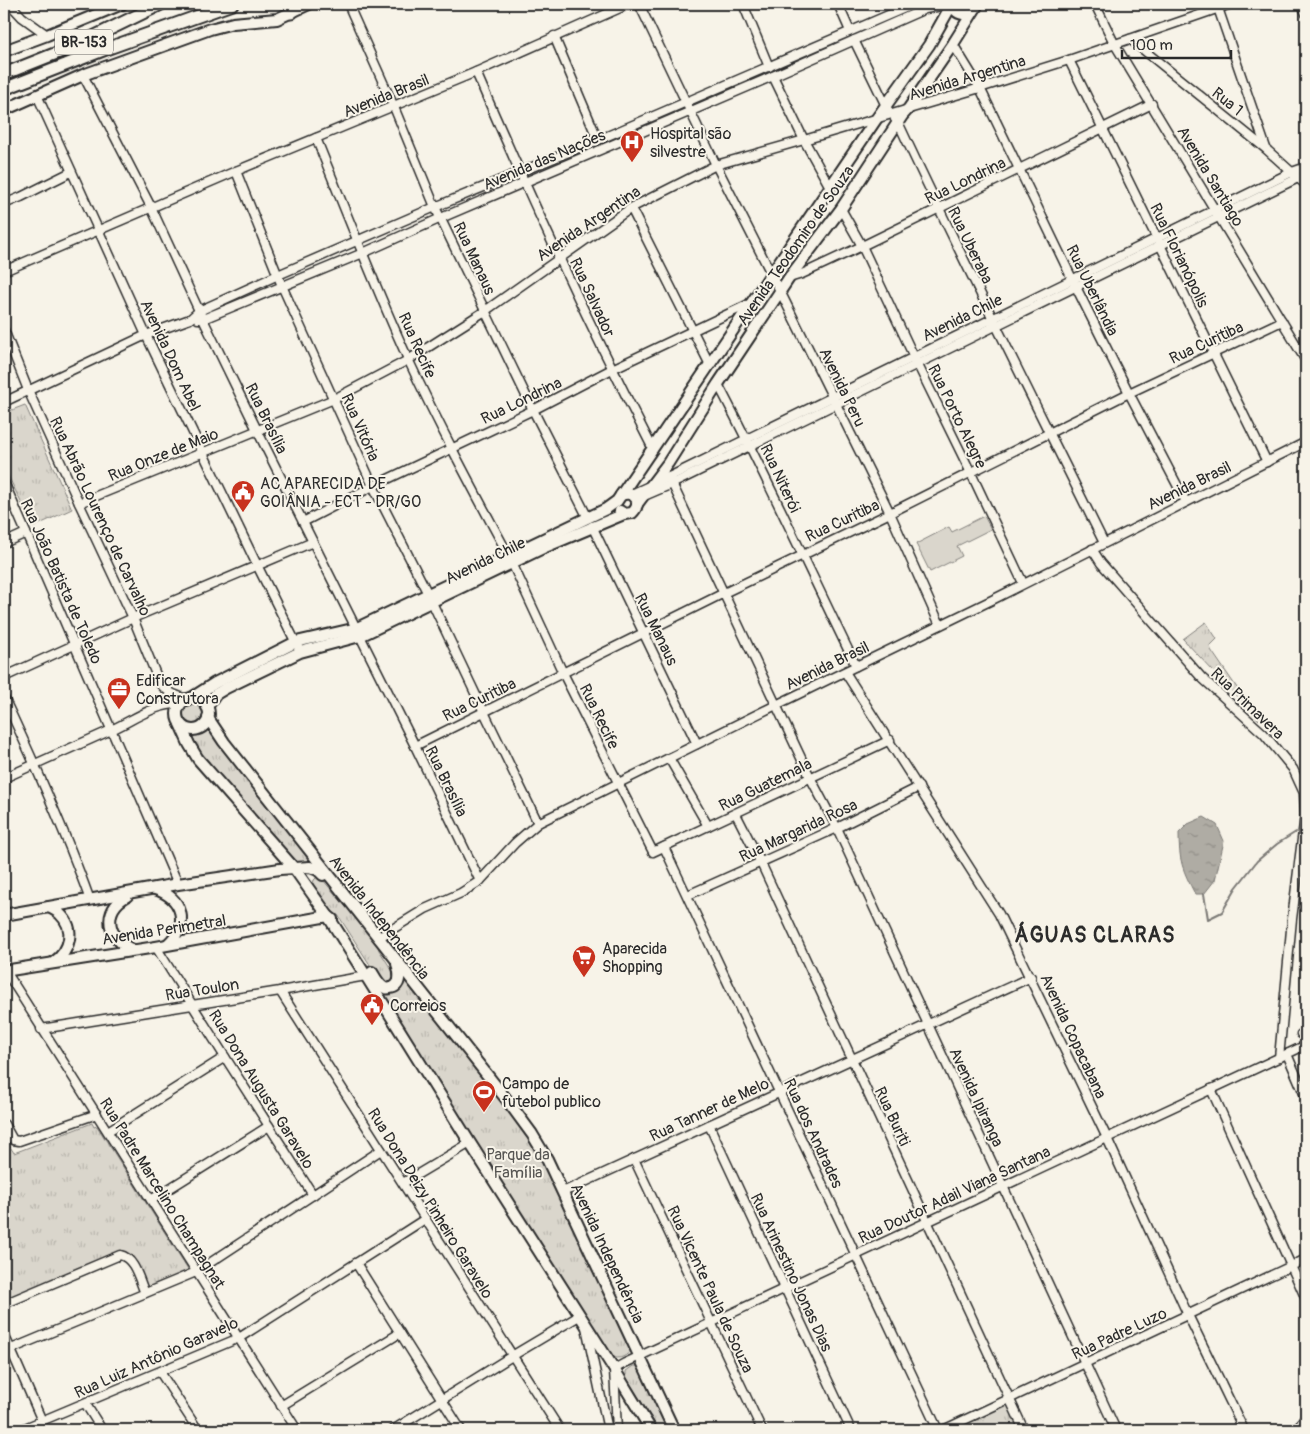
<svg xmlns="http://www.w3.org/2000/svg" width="1310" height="1434" viewBox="0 0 1310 1434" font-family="Pangolin,sans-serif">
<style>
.green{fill:#dad6cc;stroke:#82807c}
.park{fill:url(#park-tufts);stroke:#82807c}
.water{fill:url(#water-ripples);stroke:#7a7874}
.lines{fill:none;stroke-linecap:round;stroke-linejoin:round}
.stream{stroke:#7a7874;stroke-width:2}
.minor-casing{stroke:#2b2b2b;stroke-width:11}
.major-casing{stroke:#2b2b2b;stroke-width:14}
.highway-casing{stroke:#2b2b2b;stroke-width:15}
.minor{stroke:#f7f3e8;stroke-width:8}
.major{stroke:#f7f3e8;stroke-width:10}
.highway{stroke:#f7f3e8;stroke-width:11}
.labels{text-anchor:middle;stroke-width:4;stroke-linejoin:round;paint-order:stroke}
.shield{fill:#f7f3e8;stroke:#686764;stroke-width:1}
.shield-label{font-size:15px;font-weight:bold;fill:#2b2b2b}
.street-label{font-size:16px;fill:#2b2b2b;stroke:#f7f3e8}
.poi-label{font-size:16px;fill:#2b2b2b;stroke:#f7f3e8;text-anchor:start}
.park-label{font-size:16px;fill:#575653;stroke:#f7f3e8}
.district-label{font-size:21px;font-weight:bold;letter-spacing:1px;fill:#2b2b2b;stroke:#f7f3e8}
</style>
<defs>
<pattern id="park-tufts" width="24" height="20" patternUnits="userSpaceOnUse" patternTransform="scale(1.25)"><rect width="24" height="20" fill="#dad6cc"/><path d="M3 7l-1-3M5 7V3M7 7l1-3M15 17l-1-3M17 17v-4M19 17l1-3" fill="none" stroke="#bbb8af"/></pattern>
<pattern id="water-ripples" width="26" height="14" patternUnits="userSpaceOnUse" patternTransform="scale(1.25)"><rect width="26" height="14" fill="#afaca4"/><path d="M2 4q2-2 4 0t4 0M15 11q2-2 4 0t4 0" fill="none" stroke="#8f8c86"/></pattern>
</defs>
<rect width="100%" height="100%" fill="#f7f3e8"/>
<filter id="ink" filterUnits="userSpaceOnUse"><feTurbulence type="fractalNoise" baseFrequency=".02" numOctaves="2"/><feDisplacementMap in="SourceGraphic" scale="10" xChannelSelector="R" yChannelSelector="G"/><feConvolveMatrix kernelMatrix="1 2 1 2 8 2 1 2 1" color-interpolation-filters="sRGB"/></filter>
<g filter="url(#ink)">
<path class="green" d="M 984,516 L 991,529 L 957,546 L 962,556 L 930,572 L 916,544 L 949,527 L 952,532 Z"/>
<g class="park">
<path d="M 25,405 L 72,509 L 33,527 L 4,467 L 4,413 Z"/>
<path d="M 1206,622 L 1217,639 L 1210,646 L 1211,650 L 1259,720 L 1183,639 Z"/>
<circle cx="193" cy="714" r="11"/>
<path d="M 211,725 L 317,866 L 298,863 L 209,765 L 199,751 L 191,733 L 201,732 Z"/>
<path d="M 317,877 L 319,877 L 323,880 L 347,908 L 357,916 L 377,942 L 379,950 L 395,975 L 395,980 L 390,984 L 381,982 L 338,915 L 331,912 L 313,884 L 314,880 Z"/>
<path d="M 404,976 L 516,1118 L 537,1148 L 632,1349 C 627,1356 620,1360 612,1357 L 382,993 L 389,993 L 395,992 Z"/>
<path d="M 92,1123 L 94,1127 L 97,1126 L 188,1269 L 187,1272 L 150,1288 L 145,1286 C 140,1272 137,1252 120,1251 L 4,1301 L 4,1137 L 14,1153 Z"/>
<path d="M 633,1366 L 640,1366 L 670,1430 L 659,1430 L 626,1377 L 626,1371 Z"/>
<path d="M 1009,1403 L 1023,1430 L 954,1430 Z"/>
</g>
<path class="water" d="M 1204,817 L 1217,825 L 1224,841 L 1215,880 L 1204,894 L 1195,894 C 1182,869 1179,861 1179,833 L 1188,824 Z"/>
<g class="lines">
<path class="stream" d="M 1204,894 L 1208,919 L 1222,912 L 1236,888 L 1257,861 L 1277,844 L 1296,832"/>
<g class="minor-casing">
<g id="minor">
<path d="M 10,4 L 22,17 L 47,35"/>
<path d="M 348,4 L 394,107 L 435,207 L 533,410 L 588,518"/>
<path d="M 639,4 L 716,165 L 780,291 L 890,513 L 940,625"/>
<path d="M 743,4 L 769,67"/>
<path d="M 838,4 L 850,31"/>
<path d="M 1095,4 L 1114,43 L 1306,361"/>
<path d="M 1302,4 L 1306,14"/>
<path d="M 1218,8 L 1266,148"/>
<path d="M 554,36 L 598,140"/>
<path d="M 1130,39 L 1266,149 L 1306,185"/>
<path d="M 854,40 L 888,110"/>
<path d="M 953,44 L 980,88 L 1076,287 L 1129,393 L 1186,502"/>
<path d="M 1069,60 L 1267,462"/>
<path d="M 476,72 C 531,200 589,325 653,449"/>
<path d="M 83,75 L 151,207 L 201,315 L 257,430 L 415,746 L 480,881"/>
<path d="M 773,76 L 804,140 L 830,187"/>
<path d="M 37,95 L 146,335 L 257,565 L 298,647"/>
<path d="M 895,119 L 898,122 C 964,264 1035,403 1104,543"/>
<path d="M 316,138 C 346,212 375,287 408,359 C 439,426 474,491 509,556"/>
<path d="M 236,171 L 282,286 L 373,486 L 428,594 L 484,712 L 538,823"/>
<path d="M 4,204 L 21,197 L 71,172"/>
<path d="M 631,208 L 710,365"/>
<path d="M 841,209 L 862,246 L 914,357 L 971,473 L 1023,583"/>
<path d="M 4,271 L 236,171 L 476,72 L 629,4"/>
<path d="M 789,278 L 802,274 L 862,246 L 1152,104"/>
<path d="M 198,319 L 203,319 L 363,253 L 441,218 L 773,76 L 925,9 L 952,4"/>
<path d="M 4,330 L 28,390 L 79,503 L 133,618 L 159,682 C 166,692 175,695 187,699"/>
<path d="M 718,384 C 767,477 810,572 856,666"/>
<path d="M 4,402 L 146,335 L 190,319 L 199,311 L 278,275 L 435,207 L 598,140 L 914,4"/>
<path d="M 669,477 L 810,777 L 837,828 L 1116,1430"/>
<path d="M 4,482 L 178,884"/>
<path d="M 630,494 L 636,492 L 669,477 L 1292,172 L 1306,167"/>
<path d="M 644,496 L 672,484 L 1298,178 L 1306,175"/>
<path d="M 79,503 L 334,399 L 408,360 L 485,311 L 631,208 L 716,165 L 804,140 L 980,88 L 1069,60 L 1231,4"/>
<path d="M 303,522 L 373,486 L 533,410 L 612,369 L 751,303"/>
<path d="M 592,526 L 697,744"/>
<path d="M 4,543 L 26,533"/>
<path d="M 1092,549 L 1101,563 L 1201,677 L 1264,734 L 1293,769 L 1304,793 L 1305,815 L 1292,919 L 1279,1058"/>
<path d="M 512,563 L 563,673 L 653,852 L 890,740"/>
<path d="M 845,672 L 999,914 L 1107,1138 L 1188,1315 L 1244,1430"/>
<path d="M 4,677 L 133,618 L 313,542"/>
<path d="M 4,698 C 35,764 65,831 90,900"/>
<path d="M 415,746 L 724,593 L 890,513 L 1129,393 L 1282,321"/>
<path d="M 669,758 L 708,826"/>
<path d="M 4,778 C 39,762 74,747 109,731 C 132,721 155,703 180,704"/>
<path d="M 736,814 L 761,863 L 1024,1430"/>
<path d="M 664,847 L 938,1430"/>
<path d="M 688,895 L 837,828 L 919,787"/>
<path d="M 378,938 L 425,909 L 461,893 L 480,881 L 515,843 L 538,823 L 776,705 L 992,600 L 1306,442"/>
<path d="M 156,947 L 225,1057 L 313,1195"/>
<path d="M 5,970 L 297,1430"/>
<path d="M 280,991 L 560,1430"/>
<path d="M 41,1029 L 280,991 L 366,976"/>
<path d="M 1301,1034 L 1306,1032"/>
<path d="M 1287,1054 L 1306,1098"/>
<path d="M 1211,1089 L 1306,1299"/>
<path d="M 4,1124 L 13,1140 L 19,1141 L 97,1114"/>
<path d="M 709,1125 L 851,1430"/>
<path d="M 108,1131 L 225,1057"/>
<path d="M 634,1159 L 762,1430"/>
<path d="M 403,1183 L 470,1143"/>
<path d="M 563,1192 L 1031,977"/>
<path d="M 151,1200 L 269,1126"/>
<path d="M 356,1263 L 461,1430"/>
<path d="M 4,1304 L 120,1255 C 135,1258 139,1280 145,1293"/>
<path d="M 586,1327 L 608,1430"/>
<path d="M 4,1334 L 42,1421"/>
<path d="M 4,1352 L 196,1272 L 381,1150"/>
<path d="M 160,1372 L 198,1430"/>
<path d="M 85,1403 L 102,1430"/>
<path d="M 281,1406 L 400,1333"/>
<path d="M 20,1430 L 239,1338 L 425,1219"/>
<path d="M 393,1430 L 512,1356 L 579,1316"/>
<path d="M 617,1430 L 614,1369 L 625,1363 L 1306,1045"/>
<path d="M 943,1430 L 1306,1259"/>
<path d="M 1297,1430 L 1306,1416"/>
</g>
</g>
<g class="major-casing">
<g id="major">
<path d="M 952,4 C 955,13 961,15 969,14 L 974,9"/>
<path d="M 4,51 L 47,35 L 122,4"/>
<path d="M 4,110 L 83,75 L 210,29 L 233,23 L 277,19 L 309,4"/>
<path d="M 637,504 L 668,463 L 718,384 L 789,278 L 841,209 L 902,116 L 909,108 L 953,44 L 978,4"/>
<path d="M 620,511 L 624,514 L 632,513 C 643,503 635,490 621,495"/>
<circle cx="193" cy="714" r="16"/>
<path d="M 190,699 L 215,683 L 296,642 L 357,628 L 606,509 L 617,501 L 877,118 L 929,45 L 952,4"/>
<path d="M 207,707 L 216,694 L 226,688 L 300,652 L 360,636 L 543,548 L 624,514"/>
<path d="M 208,718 L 224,742 L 507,1100 L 532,1134 L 547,1159 L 674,1430"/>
<path d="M 180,724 L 189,744 L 198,759 L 294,868 L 328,916 L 366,976 L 470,1143 L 614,1369 L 651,1430"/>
<path d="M 155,889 C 183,898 190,924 168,944"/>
<path d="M 127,896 C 101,911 107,939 133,950"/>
<path d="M 49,907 C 53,909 57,911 60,914 C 76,929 70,951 54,962"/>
<path d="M 4,915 L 178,884 L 280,869 L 310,867 L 318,870 L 323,875"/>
<path d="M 4,971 L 156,947 L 328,916 L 332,919"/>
<path d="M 372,972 C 375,977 378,983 382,986 C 384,988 387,989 390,988 C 402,987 400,972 397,964"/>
</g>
</g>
<g class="highway-casing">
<g id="highway">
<path d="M 291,13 L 300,4"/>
<path d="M 4,74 L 77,45 L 161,4"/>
<path d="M 4,89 L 106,49 L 232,4"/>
</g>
</g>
<use href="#minor" class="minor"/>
<use href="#major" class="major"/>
<use href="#highway" class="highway"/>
</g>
</g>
<defs>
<g id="hospital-pin" transform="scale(1.25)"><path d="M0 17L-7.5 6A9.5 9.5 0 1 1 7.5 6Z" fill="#c8321e" stroke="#f7f3e8"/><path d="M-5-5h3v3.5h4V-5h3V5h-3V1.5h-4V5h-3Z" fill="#fff"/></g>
<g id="civic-pin" transform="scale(1.25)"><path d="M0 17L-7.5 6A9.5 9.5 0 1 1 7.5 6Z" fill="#c8321e" stroke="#f7f3e8"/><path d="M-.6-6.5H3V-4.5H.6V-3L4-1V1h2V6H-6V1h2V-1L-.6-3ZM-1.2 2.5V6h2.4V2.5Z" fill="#fff"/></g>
<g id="office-pin" transform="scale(1.25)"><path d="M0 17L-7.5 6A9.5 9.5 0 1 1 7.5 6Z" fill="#c8321e" stroke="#f7f3e8"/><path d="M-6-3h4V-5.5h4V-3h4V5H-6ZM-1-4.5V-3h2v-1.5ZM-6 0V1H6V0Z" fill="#fff"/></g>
<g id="supermarket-pin" transform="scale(1.25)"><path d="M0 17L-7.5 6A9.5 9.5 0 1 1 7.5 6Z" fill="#c8321e" stroke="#f7f3e8"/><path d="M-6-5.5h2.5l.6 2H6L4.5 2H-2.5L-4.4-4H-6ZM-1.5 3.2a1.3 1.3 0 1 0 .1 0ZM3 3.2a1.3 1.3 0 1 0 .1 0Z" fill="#fff"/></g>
<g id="stadium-pin" transform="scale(1.25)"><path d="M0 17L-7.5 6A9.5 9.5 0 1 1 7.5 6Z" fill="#c8321e" stroke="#f7f3e8"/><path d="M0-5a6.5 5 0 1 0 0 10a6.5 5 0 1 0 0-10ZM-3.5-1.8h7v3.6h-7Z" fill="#fff"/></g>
</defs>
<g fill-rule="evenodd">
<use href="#hospital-pin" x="632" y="142"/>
<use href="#civic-pin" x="243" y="492"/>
<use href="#office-pin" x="119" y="689"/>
<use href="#supermarket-pin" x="584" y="957"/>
<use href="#civic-pin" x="372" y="1005"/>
<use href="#stadium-pin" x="484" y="1092"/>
</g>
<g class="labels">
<rect class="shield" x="55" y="29.5" width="58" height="25" rx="4"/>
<g class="shield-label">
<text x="84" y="47">BR-153</text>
</g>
<g class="street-label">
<text transform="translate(967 77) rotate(-17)" y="6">Avenida Argentina</text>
<text transform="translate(386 95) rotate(-22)" y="6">Avenida Brasil</text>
<text transform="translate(1228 101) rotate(39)" y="6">Rua 1</text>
<text transform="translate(544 159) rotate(-23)" y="6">Avenida das Nações</text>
<text transform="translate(1211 176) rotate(59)" y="6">Avenida Santiago</text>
<text transform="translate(965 180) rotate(-26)" y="6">Rua Londrina</text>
<text transform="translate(588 223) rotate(-34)" y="6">Avenida Argentina</text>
<text transform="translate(795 245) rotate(-55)" y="6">Avenida Teodomiro de Souza</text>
<text transform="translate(971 245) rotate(64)" y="6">Rua Uberaba</text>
<text transform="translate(1180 255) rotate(64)" y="6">Rua Florianópolis</text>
<text transform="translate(475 258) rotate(65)" y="6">Rua Manaus</text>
<text transform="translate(1093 290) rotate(64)" y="6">Rua Uberlândia</text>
<text transform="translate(593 297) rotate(65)" y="6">Rua Salvador</text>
<text transform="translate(962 317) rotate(-26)" y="6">Avenida Chile</text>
<text transform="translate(1206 342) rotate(-25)" y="6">Rua Curitiba</text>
<text transform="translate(418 345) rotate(66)" y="6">Rua Recife</text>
<text transform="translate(171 355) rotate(65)" y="6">Avenida Dom Abel</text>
<text transform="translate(843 387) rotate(64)" y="6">Avenida Peru</text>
<text transform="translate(521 400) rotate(-26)" y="6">Rua Londrina</text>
<text transform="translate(958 416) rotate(64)" y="6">Rua Porto Alegre</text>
<text transform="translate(267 418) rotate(64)" y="6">Rua Brasília</text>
<text transform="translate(361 427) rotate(66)" y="6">Rua Vitória</text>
<text transform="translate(163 454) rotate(-22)" y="6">Rua Onze de Maio</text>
<text transform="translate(781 478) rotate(65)" y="6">Rua Niterói</text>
<text transform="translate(1189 485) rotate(-26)" y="6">Avenida Brasil</text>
<text transform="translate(101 516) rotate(65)" y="6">Rua Abrão Lourenço de Carvalho</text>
<text transform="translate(842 520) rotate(-25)" y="6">Rua Curitiba</text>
<text transform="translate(485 560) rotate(-26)" y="6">Avenida Chile</text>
<text transform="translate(62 581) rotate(66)" y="6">Rua João Batista de Toledo</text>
<text transform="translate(657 629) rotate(64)" y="6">Rua Manaus</text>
<text transform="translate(827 665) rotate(-26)" y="6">Avenida Brasil</text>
<text transform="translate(479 699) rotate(-26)" y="6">Rua Curitiba</text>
<text transform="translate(1248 703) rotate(44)" y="6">Rua Primavera</text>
<text transform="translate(600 716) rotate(64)" y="6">Rua Recife</text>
<text transform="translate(447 781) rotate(64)" y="6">Rua Brasília</text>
<text transform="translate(765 784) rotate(-26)" y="6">Rua Guatemala</text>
<text transform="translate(798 830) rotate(-25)" y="6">Rua Margarida Rosa</text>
<text transform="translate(380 917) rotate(52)" y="6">Avenida Independência</text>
<text transform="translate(164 929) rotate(-9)" y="6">Avenida Perimetral</text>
<text transform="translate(202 989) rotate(-9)" y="6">Rua Toulon</text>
<text transform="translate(1074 1036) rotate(65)" y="6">Avenida Copacabana</text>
<text transform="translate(262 1089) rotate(58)" y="6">Rua Dona Augusta Garavelo</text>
<text transform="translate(977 1097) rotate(65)" y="6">Avenida Ipiranga</text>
<text transform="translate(709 1109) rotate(-25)" y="6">Rua Tanner de Melo</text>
<text transform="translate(893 1116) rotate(65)" y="6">Rua Buriti</text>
<text transform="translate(814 1133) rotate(65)" y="6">Rua dos Andrades</text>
<text transform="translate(163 1193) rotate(58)" y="6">Rua Padre Marcelino Champagnat</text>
<text transform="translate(954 1194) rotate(-25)" y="6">Rua Doutor Adail Viana Santana</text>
<text transform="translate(431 1203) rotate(58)" y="6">Rua Dona Deizy Pinheiro Garavelo</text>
<text transform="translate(608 1253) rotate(65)" y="6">Avenida Independência</text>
<text transform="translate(792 1272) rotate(65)" y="6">Rua Arinestino Jonas Dias</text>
<text transform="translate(711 1289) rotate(65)" y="6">Rua Vicente Paula de Souza</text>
<text transform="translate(1119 1333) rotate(-25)" y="6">Rua Padre Luzo</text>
<text transform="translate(156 1357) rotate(-24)" y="6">Rua Luiz Antônio Garavelo</text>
</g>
<g class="poi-label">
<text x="650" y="139">Hospital são<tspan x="650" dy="18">silvestre</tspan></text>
<text x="260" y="489">AC APARECIDA DE<tspan x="260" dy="18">GOIÂNIA - ECT - DR/GO</tspan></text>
<text x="136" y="686">Edificar<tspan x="136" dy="18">Construtora</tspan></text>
<text x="602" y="954">Aparecida<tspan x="602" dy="18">Shopping</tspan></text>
<text x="390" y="1011">Correios</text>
<text x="502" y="1089">Campo de<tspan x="502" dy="18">futebol publico</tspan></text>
</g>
<g class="park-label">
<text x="518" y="1160">Parque da<tspan x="518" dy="18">Família</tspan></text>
</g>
<g class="district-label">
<text x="1095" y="942">ÁGUAS CLARAS</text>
</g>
</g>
<rect width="1310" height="1434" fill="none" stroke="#f7f3e8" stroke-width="20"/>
<rect x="10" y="10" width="1290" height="1414" fill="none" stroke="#2b2b2b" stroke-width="2" filter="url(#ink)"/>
<path d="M1122 50v8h109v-8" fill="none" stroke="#2b2b2b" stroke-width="2.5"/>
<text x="1130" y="50" font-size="15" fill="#2b2b2b" stroke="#f7f3e8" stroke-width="4" paint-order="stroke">100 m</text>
</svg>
